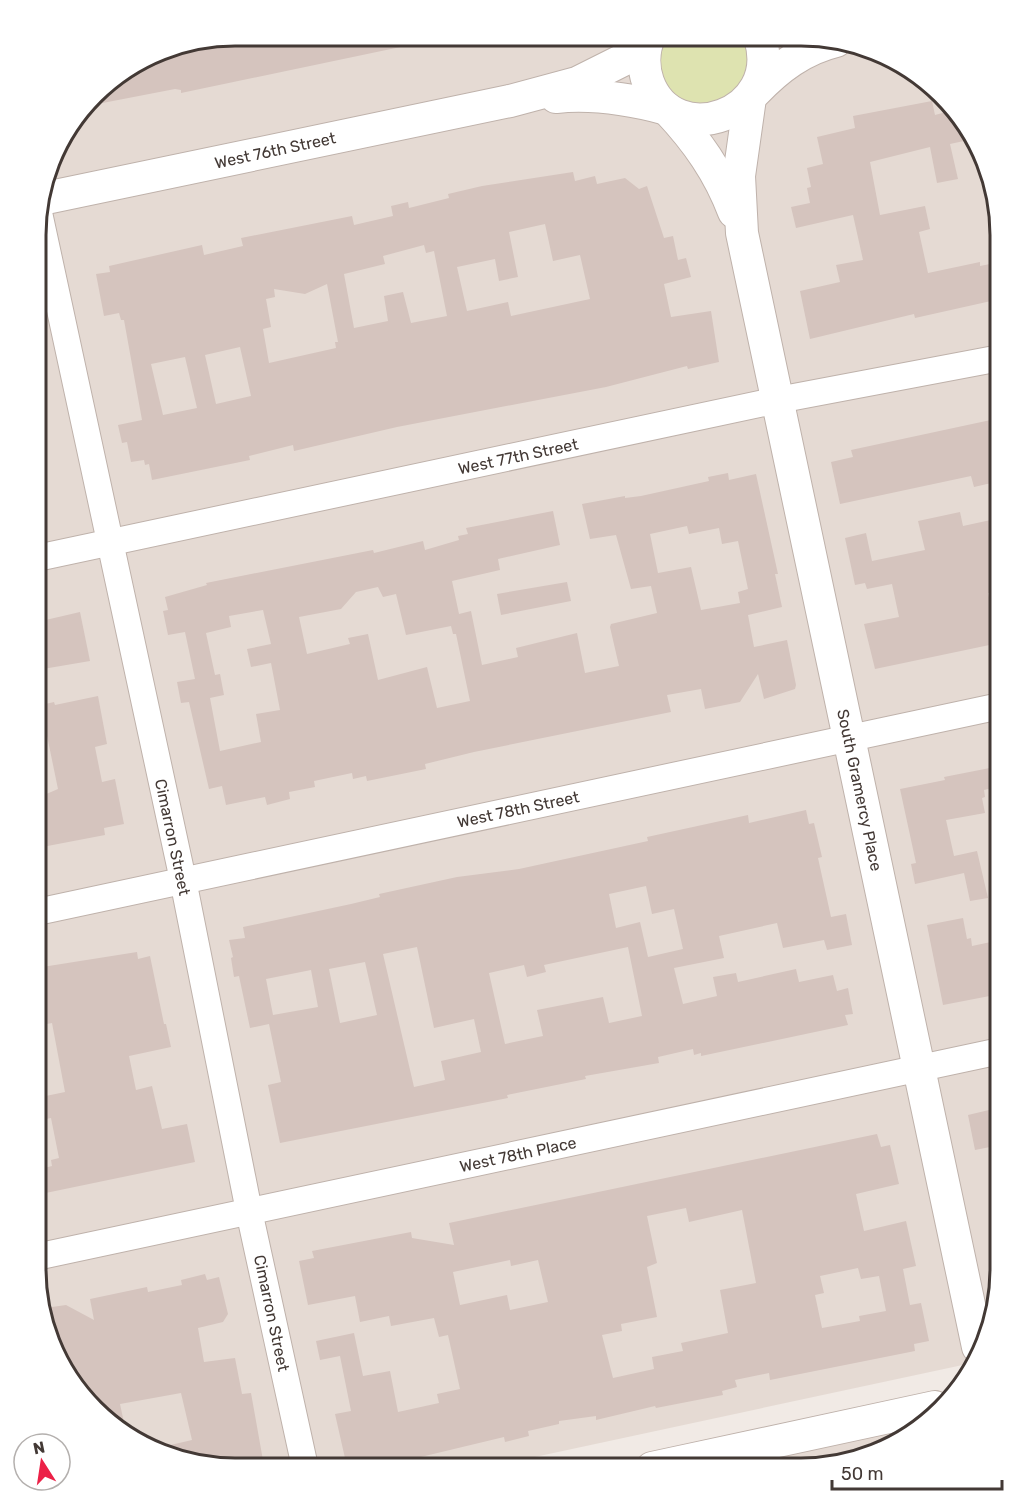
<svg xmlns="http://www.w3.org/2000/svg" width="1036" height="1504" viewBox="0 0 1036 1504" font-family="Rubik,sans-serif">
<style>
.residential{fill:#e5dad3}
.green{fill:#dee3b0}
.building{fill:#d5c4be;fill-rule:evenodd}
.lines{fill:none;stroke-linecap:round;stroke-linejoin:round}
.minor-casing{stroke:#bfb2ab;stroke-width:28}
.tertiary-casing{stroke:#bfb2ab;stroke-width:34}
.minor{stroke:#fff;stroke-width:26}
.tertiary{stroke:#fff;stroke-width:32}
.labels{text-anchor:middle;stroke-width:4.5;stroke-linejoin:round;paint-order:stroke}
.street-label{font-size:16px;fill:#433935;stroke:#fff}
.rim{fill:none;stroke:#433935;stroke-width:3}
</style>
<rect width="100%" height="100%" fill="#f1eae5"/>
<g class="residential">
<path d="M 235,36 L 827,38 L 922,77 L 980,147 L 1000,235 L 1000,1282 L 972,1363 L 488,1467 L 209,1466 L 114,1427 L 56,1357 L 36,1269 L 38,209 L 63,136 L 104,85 L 171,47 Z"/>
<path d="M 935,1407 L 889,1448 L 801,1468 L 652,1468 Z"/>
</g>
<path class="green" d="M 654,37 L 756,38 L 760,56 L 732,108 L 671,105 L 650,53 Z"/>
<g class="building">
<path d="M 235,36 L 258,36 L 260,42 L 284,36 L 409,37 L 410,45 L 181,93 L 181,90 L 175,89 L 87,106 L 104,85 L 151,58 L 200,49 L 199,44 L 206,43 L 205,41 Z"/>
<path d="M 932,101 L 935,115 L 950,111 L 973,139 L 950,144 L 958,179 L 937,183 L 930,147 L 870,162 L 880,215 L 925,206 L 930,229 L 919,232 L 928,273 L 980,262 L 980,266 L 1000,262 L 1000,299 L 915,318 L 914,314 L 810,339 L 800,291 L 840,282 L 836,265 L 863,260 L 853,215 L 796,228 L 791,207 L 810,203 L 807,188 L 811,187 L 807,168 L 823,164 L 817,137 L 855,128 L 853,116 Z"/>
<path d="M 573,172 L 575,181 L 595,176 L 597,184 L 625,178 L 639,189 L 647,186 L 664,238 L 673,236 L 678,260 L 686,258 L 691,277 L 664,284 L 671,317 L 711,311 L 719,362 L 688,369 L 687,366 L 606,387 L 397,427 L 294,451 L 293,445 L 249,456 L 250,460 L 152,480 L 149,464 L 145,465 L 144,460 L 131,462 L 127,442 L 122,443 L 118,425 L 142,420 L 124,320 L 121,320 L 119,313 L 104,316 L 96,274 L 110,272 L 109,266 L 202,245 L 204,255 L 243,246 L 241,238 L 352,216 L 354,225 L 393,216 L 391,206 L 408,202 L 409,208 L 449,198 L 448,194 L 482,186 ZM 545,224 L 553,261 L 580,255 L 590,299 L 511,316 L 508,302 L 467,311 L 457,267 L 495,259 L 499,281 L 518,277 L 509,232 ZM 424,245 L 426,253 L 434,251 L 447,316 L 411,323 L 403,292 L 384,296 L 388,321 L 354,328 L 344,274 L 385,264 L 383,256 ZM 327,284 L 338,342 L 335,342 L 336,348 L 269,363 L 263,329 L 271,327 L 266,299 L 275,297 L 274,289 L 305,294 ZM 240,347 L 251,396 L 216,404 L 205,355 ZM 185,357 L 197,408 L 163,415 L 151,364 Z"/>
<path d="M 1000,418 L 1000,481 L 974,487 L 971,476 L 840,504 L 831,462 L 853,457 L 851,450 Z"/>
<path d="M 728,473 L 729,480 L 756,474 L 778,574 L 775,574 L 782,607 L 748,615 L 754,647 L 787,640 L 796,685 L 795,689 L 764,699 L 758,674 L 740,702 L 705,709 L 701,689 L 667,695 L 671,712 L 474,752 L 425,764 L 426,769 L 367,781 L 366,776 L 353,779 L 352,773 L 314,781 L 315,787 L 289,792 L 290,799 L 267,805 L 265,797 L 226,805 L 222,786 L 209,789 L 189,702 L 181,703 L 177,682 L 195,679 L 185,632 L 168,635 L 163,611 L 168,610 L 165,597 L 207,585 L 206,583 L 373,550 L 374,553 L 423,541 L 425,550 L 459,540 L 458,536 L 468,534 L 466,528 L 553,511 L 560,545 L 498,559 L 500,570 L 452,581 L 459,614 L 471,611 L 482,665 L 518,657 L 516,648 L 577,633 L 585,673 L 619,666 L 610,627 L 611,624 L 657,613 L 651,586 L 631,589 L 616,535 L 590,539 L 582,504 L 625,496 L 625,498 L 641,496 L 709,481 L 708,477 ZM 687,526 L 689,534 L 719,528 L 722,544 L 738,541 L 748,589 L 738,592 L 740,603 L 701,610 L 691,567 L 658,573 L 650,534 ZM 378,587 L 383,597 L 396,594 L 406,635 L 451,626 L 453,634 L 456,634 L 470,701 L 437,708 L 427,667 L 378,680 L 368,634 L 348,638 L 350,644 L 307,654 L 299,617 L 341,609 L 356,592 ZM 263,610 L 271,644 L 247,649 L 251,667 L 271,663 L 280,710 L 256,714 L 261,742 L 220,751 L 210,698 L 224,695 L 220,674 L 215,675 L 206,633 L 231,627 L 229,616 Z"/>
<path d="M 960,512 L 963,526 L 1000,518 L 1000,592 L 988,593 L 999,643 L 875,669 L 864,624 L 899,617 L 892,584 L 867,589 L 865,583 L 855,585 L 845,538 L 866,533 L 872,561 L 925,550 L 918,521 Z"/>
<path d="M 567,582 L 571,601 L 501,615 L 497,594 Z"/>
<path d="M 80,612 L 90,661 L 37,670 L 37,622 Z"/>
<path d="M 98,696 L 107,744 L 95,747 L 102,782 L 115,779 L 124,824 L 104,828 L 105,835 L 37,848 L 37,798 L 58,789 L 45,726 L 37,728 L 37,706 L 54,702 L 55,705 Z"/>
<path d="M 1000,766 L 1000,786 L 984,790 L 985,797 L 982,798 L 985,813 L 946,820 L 954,856 L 977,851 L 988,898 L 970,901 L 964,873 L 915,884 L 911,864 L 916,863 L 900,789 L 945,780 L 944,777 Z"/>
<path d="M 806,810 L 809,824 L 814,823 L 822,857 L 818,858 L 831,917 L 846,914 L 852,945 L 827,950 L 824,940 L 783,948 L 777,923 L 719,936 L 724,958 L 674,968 L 683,1004 L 717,996 L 713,977 L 736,973 L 738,982 L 796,969 L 799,982 L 833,975 L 837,991 L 848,988 L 853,1014 L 845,1015 L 848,1025 L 701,1056 L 701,1053 L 694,1055 L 693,1049 L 658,1057 L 659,1063 L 585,1076 L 586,1079 L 507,1095 L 508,1098 L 280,1143 L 268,1085 L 281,1082 L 269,1024 L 250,1028 L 239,976 L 234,977 L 231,958 L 233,957 L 229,940 L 245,938 L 243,927 L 351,904 L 380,897 L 379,894 L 457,877 L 519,869 L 648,841 L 647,837 L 748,815 L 749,823 ZM 646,886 L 652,914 L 674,909 L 683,949 L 648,957 L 640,922 L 616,928 L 609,894 ZM 417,947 L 434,1028 L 474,1019 L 481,1052 L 441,1061 L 445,1080 L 414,1087 L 383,954 ZM 628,947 L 642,1016 L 609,1023 L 603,997 L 537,1010 L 543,1036 L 505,1044 L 489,973 L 524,965 L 527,977 L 546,972 L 544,965 ZM 365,962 L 377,1015 L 340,1023 L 329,969 ZM 311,970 L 318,1007 L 273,1015 L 266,979 Z"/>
<path d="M 963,918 L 967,939 L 971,938 L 972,946 L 1000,940 L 1000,994 L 943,1005 L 927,925 Z"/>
<path d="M 137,952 L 138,959 L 150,956 L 164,1024 L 166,1024 L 171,1047 L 129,1056 L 136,1090 L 152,1086 L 162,1129 L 187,1124 L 195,1162 L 36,1195 L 36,1170 L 52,1166 L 51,1160 L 59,1158 L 51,1118 L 36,1121 L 36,1098 L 65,1092 L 52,1023 L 36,1026 L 36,968 Z"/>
<path d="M 989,1110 L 991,1116 L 1000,1114 L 1000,1145 L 975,1150 L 968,1115 Z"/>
<path d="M 877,1134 L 881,1147 L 890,1145 L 899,1184 L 856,1194 L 864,1231 L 906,1221 L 916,1266 L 903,1269 L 910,1305 L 921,1303 L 929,1341 L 914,1344 L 915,1351 L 770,1380 L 769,1373 L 735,1380 L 737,1387 L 722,1391 L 723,1395 L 656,1408 L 655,1406 L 596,1420 L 596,1416 L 559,1421 L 559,1424 L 528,1431 L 529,1436 L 505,1442 L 504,1437 L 379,1467 L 347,1467 L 335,1414 L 351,1411 L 340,1356 L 320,1360 L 316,1341 L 354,1333 L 363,1376 L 390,1371 L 398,1412 L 439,1403 L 437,1394 L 460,1389 L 448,1335 L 439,1337 L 434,1318 L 391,1326 L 389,1316 L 360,1322 L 355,1296 L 308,1305 L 299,1261 L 314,1258 L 312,1251 L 411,1232 L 412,1238 L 454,1245 L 449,1223 ZM 686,1208 L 689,1222 L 742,1210 L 756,1283 L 720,1290 L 728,1333 L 681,1343 L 683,1351 L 652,1357 L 654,1369 L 613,1378 L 602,1335 L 622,1331 L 621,1324 L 657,1317 L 647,1267 L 657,1263 L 647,1216 ZM 510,1260 L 511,1266 L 538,1260 L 548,1302 L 510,1310 L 507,1295 L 460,1305 L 453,1272 ZM 858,1268 L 861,1279 L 879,1276 L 886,1311 L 859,1316 L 860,1321 L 822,1328 L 815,1295 L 824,1293 L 820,1276 Z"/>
<path d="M 205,1274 L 207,1280 L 219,1277 L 228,1314 L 223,1322 L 198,1328 L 204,1362 L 235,1358 L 242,1394 L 251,1393 L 264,1466 L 209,1466 L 162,1447 L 192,1440 L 181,1393 L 120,1404 L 126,1432 L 114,1427 L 56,1357 L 45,1308 L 66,1305 L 94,1320 L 90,1299 L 147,1287 L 148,1292 L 182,1285 L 181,1280 Z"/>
</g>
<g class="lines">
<g class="minor-casing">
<g id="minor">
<path d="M 38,208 L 183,880 L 249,1211 L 305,1467"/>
<path d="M 37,558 L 778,400 L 1000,358"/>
<path d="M 37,912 L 1000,706"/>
<path d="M 36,1257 L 1000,1051"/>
</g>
</g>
<g class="tertiary-casing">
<g id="tertiary">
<path d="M 649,37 C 643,51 643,68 648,82 C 674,153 784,114 760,38"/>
<path d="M 755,92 C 778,68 803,49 836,41"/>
<path d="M 556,97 C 594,93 630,99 667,109"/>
<path d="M 750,98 L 739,176 L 742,233 L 978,1347"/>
<path d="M 668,110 C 697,141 719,172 734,212"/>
<path d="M 41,199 L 510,101 L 577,83 L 625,59 L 645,37"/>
<path d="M 652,1468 L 935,1407"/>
</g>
</g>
<use href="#minor" class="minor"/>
<use href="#tertiary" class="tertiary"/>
</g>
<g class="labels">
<g class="street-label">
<text transform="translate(275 150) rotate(-12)" y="6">West 76th Street</text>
<text transform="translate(518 456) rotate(-12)" y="6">West 77th Street</text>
<text transform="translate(860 790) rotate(78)" y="6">South Gramercy Place</text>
<text transform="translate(518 809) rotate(-12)" y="6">West 78th Street</text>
<text transform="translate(173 837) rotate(78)" y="6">Cimarron Street</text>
<text transform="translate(518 1154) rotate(-12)" y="6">West 78th Place</text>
<text transform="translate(272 1313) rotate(78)" y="6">Cimarron Street</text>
</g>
</g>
<path d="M0 0H1036V1504H0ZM235 46H801A189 189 0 0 1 990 235V1269A189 189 0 0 1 801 1458H235A189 189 0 0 1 46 1269V235A189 189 0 0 1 235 46Z" fill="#fff" fill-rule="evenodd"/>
<path class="rim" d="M235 46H801A189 189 0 0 1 990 235V1269A189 189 0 0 1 801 1458H235A189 189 0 0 1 46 1269V235A189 189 0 0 1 235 46Z"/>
<g transform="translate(42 1462) rotate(348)"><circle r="28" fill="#ffffff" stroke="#b4b0ae" stroke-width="1.5"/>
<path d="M0-4.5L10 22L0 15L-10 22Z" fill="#ec2147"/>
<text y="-9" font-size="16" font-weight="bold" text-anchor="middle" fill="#433935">N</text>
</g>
<path d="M832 1480v9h170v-9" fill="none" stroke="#433935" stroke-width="3"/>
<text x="841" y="1480" font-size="18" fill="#433935" stroke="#ffffff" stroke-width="4.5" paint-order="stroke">50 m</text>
</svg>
